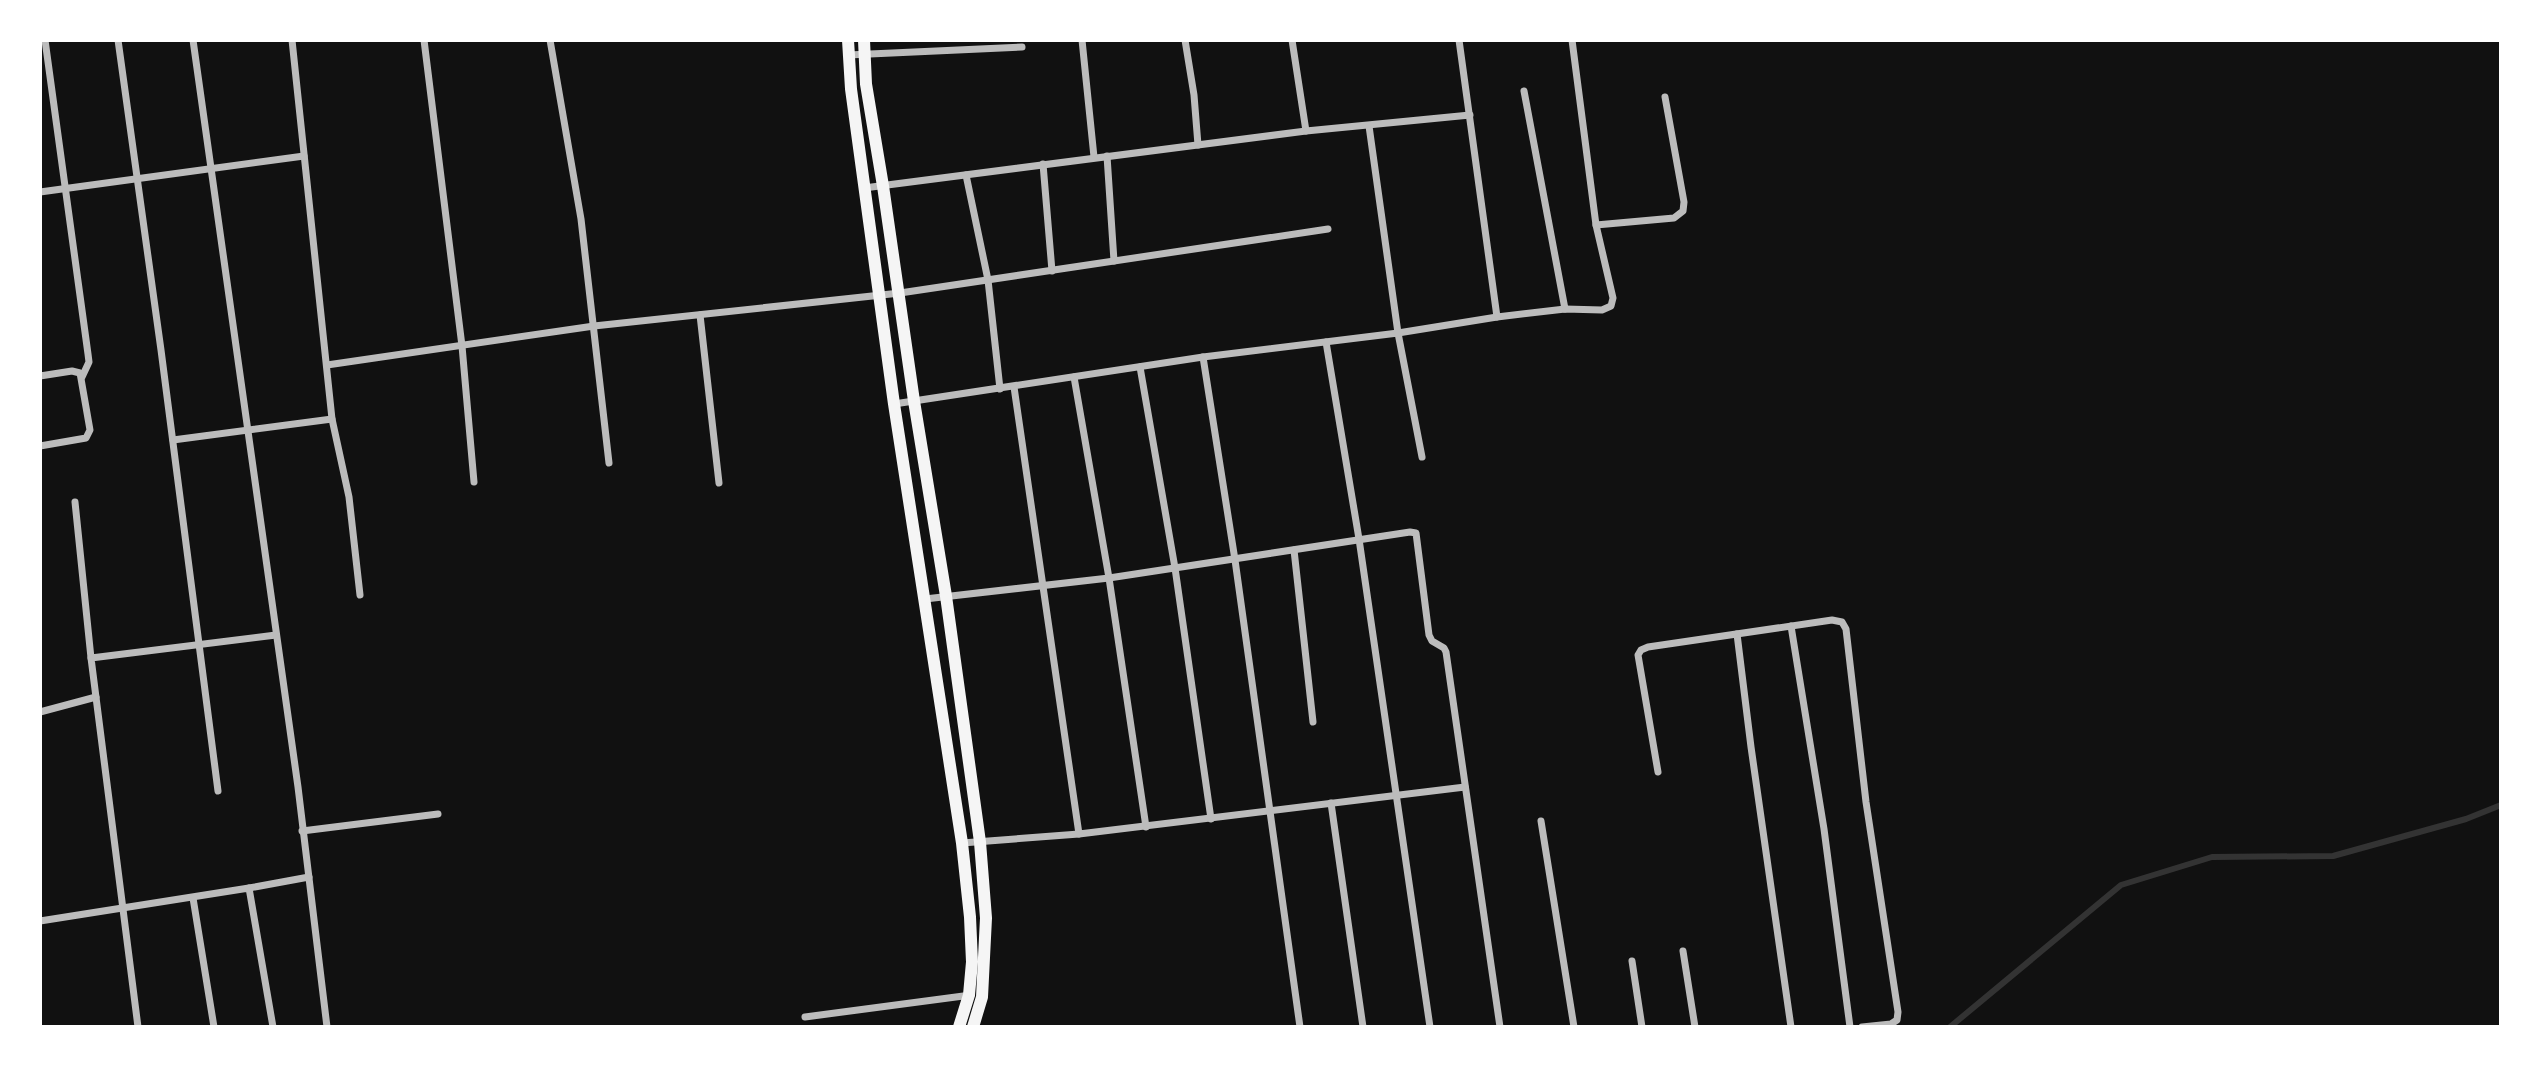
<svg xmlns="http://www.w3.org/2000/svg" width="2541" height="1067" viewBox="0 0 2541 1067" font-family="'Fira Sans',sans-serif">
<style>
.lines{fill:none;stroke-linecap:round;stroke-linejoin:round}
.stream{stroke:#333;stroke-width:6}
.minor{stroke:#bcbcbc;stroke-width:7}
.secondary{stroke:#f5f5f5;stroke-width:12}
</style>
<rect width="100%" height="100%" fill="#111"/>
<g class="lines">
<path class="stream" d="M 1950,1027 L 2121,885 L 2212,857 L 2333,856 L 2466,819 L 2501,805"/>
<g class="minor">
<path d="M 45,40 L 88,354 L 89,362 L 82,377"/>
<path d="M 118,40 L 161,350 L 218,791"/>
<path d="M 193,40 L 298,787 L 327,1027"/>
<path d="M 292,40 L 332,419 L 349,497 L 360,595"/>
<path d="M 424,40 L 462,346 L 474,482"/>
<path d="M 550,40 L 581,219 L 609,463"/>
<path d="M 1082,40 L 1094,157"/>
<path d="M 1185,40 L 1194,95 L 1198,145"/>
<path d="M 1292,40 L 1306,131"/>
<path d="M 1459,40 L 1497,317"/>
<path d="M 848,55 L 1022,47"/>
<path d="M 1524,91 L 1565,309"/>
<path d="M 1369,126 L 1398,333 L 1422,457"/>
<path d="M 1107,156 L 1114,261"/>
<path d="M 1043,164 L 1052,271"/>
<path d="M 966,175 L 988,280 L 1000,389"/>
<path d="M 864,188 L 1306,131 L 1470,115"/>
<path d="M 40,192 L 304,156"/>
<path d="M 1596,225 L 1674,218 L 1683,211 L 1684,202 L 1665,97"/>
<path d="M 700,315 L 719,483"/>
<path d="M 1326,342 L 1359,539 L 1430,1027"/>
<path d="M 1203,357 L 1235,560 L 1300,1027"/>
<path d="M 327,365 L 594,326 L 900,293 L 1328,229"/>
<path d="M 1140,367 L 1175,568 L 1211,819"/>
<path d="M 40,376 L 72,371 L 80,373 L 90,430 L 86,438 L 40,446"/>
<path d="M 1074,377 L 1109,578 L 1146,827"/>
<path d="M 1014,387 L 1079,834"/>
<path d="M 894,404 L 1203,357 L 1398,333 L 1497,317 L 1565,309 L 1602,310 L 1611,306 L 1613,298 L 1596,225 L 1572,40"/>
<path d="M 173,440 L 332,419"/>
<path d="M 75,502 L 91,658"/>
<path d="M 1294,550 L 1313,722"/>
<path d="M 925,599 L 1109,578 L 1410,532 L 1416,533 L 1429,635 L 1432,641 L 1444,648 L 1446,652 L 1500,1027"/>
<path d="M 1791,626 L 1824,829 L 1850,1027"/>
<path d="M 1737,634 L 1751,747 L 1791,1027"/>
<path d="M 40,712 L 96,697"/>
<path d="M 1658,772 L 1638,655 L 1641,650 L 1648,647 L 1832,620 L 1842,622 L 1846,629 L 1866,802 L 1898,1012 L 1897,1020 L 1891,1024 L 1862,1027"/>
<path d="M 1331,803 L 1363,1027"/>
<path d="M 1541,821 L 1574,1027"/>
<path d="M 302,831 L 438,814"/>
<path d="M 962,843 L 1079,834 L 1465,787"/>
<path d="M 249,888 L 309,877"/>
<path d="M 193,898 L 214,1027"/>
<path d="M 40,921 L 249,888 L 273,1027"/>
<path d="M 1683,951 L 1695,1027"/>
<path d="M 1632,961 L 1642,1027"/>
<path d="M 805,1017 L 971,995"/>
<path d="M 138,1027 L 91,658 L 276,635"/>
</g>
<g class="secondary">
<path d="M 848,40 L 851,89 L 894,404 L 962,843 L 970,917 L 972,962 L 969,995 L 959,1027"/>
<path d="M 864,40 L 866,84 L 883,186 L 914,401 L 946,596 L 980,842 L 986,918 L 982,997 L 973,1027"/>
</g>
</g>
<rect width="2541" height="1067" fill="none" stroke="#ffffff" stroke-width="84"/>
</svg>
